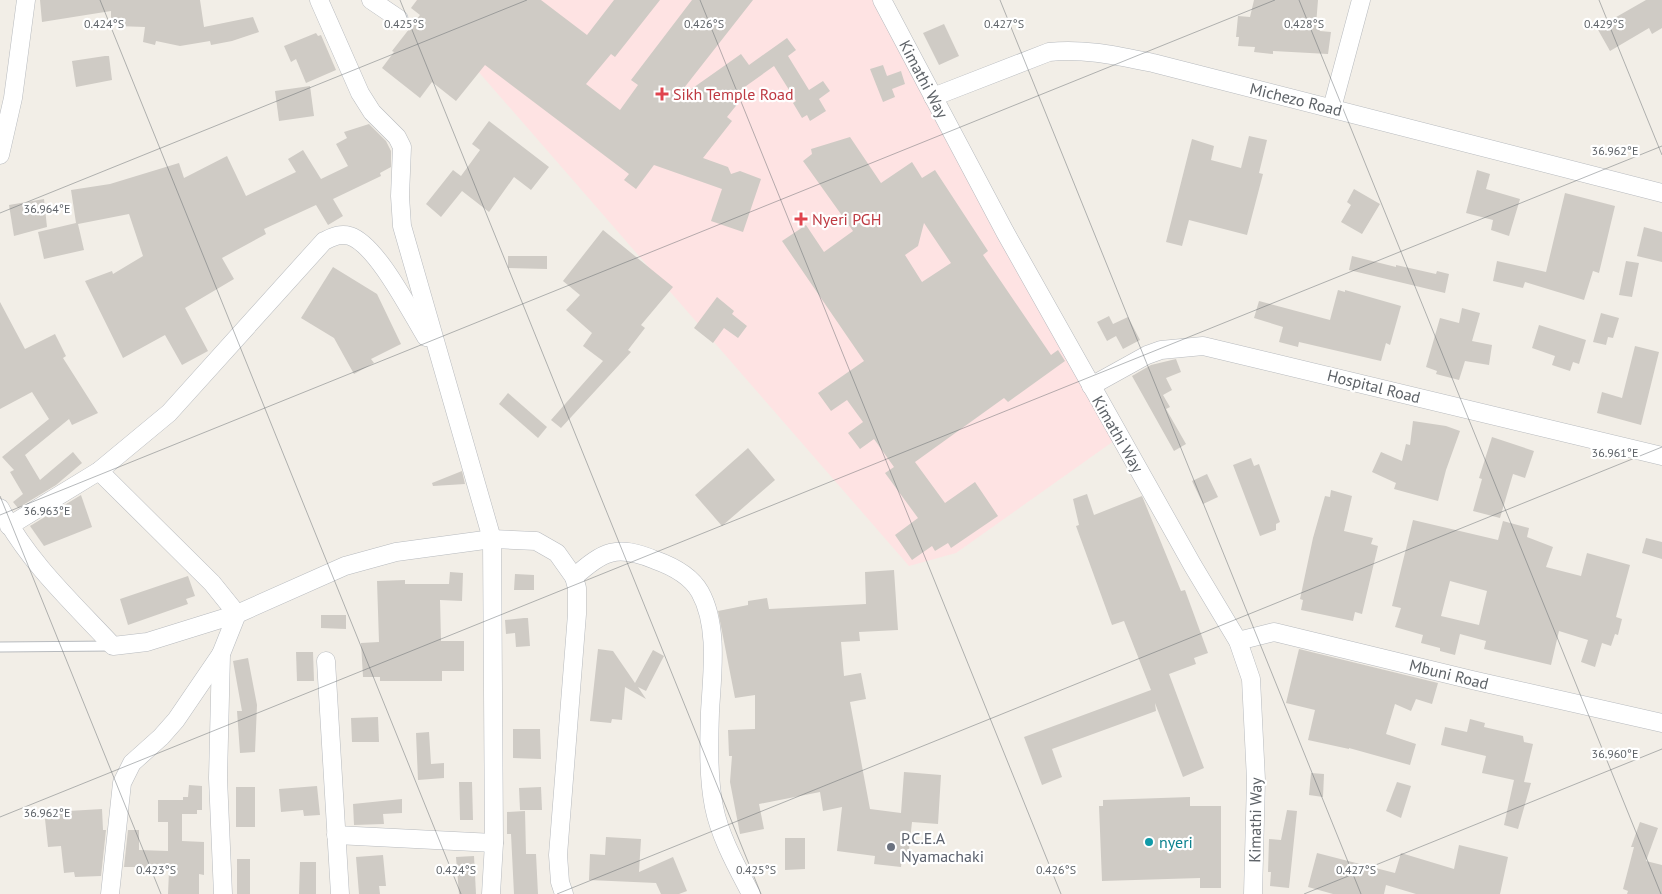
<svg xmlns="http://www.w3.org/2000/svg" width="1662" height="894" viewBox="0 0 1662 894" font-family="'PT Sans',sans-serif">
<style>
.medical{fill:#fee3e3}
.building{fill:#cfcbc5;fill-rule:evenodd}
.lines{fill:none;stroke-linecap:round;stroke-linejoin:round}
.lane-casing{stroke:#b7babe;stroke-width:11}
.street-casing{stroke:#b7babe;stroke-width:19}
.lane{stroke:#fff;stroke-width:9}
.street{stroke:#fff;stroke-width:18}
.ticks{fill:none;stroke:#5e6368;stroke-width:1;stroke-opacity:0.45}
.health-dot{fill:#e0444e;stroke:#fff;stroke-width:2}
.culture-dot{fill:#0f9aa8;stroke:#fff;stroke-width:2}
.worship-dot{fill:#6b7280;stroke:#fff;stroke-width:2}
.labels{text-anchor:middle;stroke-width:4.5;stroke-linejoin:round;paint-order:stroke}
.street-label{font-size:16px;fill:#5e6368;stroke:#fff}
.health-label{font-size:16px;fill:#be3a42;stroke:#fff;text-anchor:start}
.worship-label{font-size:16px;fill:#5b616d;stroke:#fff;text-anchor:start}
.culture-label{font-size:16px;fill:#0d838f;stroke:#fff;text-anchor:start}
.ticks-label{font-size:12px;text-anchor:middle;fill:#5e6368;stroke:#fff;stroke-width:4.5;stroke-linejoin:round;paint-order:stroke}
</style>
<rect width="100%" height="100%" fill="#f2eee7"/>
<path class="medical" d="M 416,0 L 873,0 L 1118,438 L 956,553 L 909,566 Z"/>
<g class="building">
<path d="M 40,0 L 200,0 L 204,27 L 253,17 L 259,32 L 232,41 L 211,45 L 210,41 L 180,46 L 156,41 L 155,45 L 143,42 L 145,27 L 117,26 L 117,20 L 111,20 L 111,11 L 42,22 Z"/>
<path d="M 417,0 L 541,0 L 587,35 L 614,0 L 660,0 L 615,57 L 611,54 L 586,84 L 620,110 L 638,85 L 631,80 L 692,0 L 753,0 L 673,102 L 741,54 L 749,65 L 787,38 L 796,50 L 788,56 L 809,90 L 823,81 L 830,91 L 819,99 L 826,111 L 810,121 L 807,115 L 802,118 L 793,103 L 796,101 L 774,66 L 732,96 L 739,102 L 727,117 L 732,121 L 703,158 L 728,167 L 731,174 L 740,171 L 761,179 L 743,232 L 711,221 L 722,189 L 654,165 L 636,189 L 624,180 L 629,174 L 485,65 L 456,101 L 432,82 L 420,98 L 382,68 L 394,52 L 392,51 L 420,15 L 411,8 Z"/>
<path d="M 1254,0 L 1318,0 L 1316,25 L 1320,26 L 1320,31 L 1331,32 L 1328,54 L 1273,51 L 1273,54 L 1254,52 L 1255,47 L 1238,46 L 1239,37 L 1236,37 L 1238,16 L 1250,17 Z"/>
<path d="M 1646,0 L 1662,0 L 1662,28 L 1652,34 L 1649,28 L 1610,51 L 1597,28 Z"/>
<path d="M 944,24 L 959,56 L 939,65 L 923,33 Z"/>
<path d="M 316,33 L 318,36 L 321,35 L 336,70 L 306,83 L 296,59 L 291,62 L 284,46 Z"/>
<path d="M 105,56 L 109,56 L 112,80 L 76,87 L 72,61 Z"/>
<path d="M 883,65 L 887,76 L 901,71 L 905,84 L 892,89 L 895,97 L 883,102 L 870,69 Z"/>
<path d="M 310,86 L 314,116 L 279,121 L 275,91 Z"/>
<path d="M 489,121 L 549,167 L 531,190 L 514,177 L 489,212 L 462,191 L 441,217 L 426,204 L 453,170 L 461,176 L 480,150 L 472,144 Z"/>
<path d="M 369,124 L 386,141 L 391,151 L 391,167 L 380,173 L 381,176 L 333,199 L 343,216 L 328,225 L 316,205 L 264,229 L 266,234 L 222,258 L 234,279 L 185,308 L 208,351 L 182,365 L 165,335 L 123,358 L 85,281 L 112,271 L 113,274 L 143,256 L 129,214 L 78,224 L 84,250 L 44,259 L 38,232 L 76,223 L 71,190 L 110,184 L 179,163 L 184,178 L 227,156 L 246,196 L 296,172 L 288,159 L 303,150 L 321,179 L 348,166 L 336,144 L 347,138 L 344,132 Z"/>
<path d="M 1249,136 L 1267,140 L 1259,173 L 1263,174 L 1247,235 L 1189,220 L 1182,246 L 1166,242 L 1192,139 L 1214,146 L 1211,160 L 1241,168 Z"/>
<path d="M 850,137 L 881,183 L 912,162 L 922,178 L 935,170 L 988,251 L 983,255 L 1051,355 L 1058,350 L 1065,361 L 1008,402 L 1004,398 L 915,462 L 945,503 L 975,482 L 998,516 L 951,548 L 948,543 L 935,551 L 932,546 L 912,560 L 895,535 L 918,518 L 885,473 L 894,467 L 874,439 L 860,449 L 848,433 L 863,422 L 847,400 L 831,411 L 818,393 L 864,361 L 782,241 L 806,225 L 824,252 L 853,231 L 803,161 L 812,154 L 811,149 ZM 924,223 L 951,263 L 922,282 L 905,255 L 918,246 Z"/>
<path d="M 1477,170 L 1490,174 L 1486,189 L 1520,199 L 1509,236 L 1491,230 L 1493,220 L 1466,213 Z"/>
<path d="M 1354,189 L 1380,204 L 1362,234 L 1341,222 L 1351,205 L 1347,202 Z"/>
<path d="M 1565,193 L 1615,206 L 1599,273 L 1593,271 L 1584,300 L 1525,282 L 1523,288 L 1493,281 L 1497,261 L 1546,272 Z"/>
<path d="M 44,199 L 47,227 L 14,236 L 9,205 Z"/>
<path d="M 1644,227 L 1662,232 L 1662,262 L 1637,256 Z"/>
<path d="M 603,230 L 673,287 L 641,325 L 645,328 L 628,350 L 631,352 L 561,428 L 551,420 L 603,361 L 583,346 L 592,333 L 566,310 L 580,295 L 563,281 Z"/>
<path d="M 508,256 L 547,256 L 547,269 L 508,268 Z"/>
<path d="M 1352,256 L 1396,267 L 1396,265 L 1436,274 L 1437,271 L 1449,274 L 1445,293 L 1349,270 Z"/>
<path d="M 1626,261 L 1639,263 L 1632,297 L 1619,295 Z"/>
<path d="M 333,267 L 377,294 L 401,344 L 371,359 L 374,363 L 354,374 L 334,338 L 301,318 Z"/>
<path d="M 1338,290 L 1345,292 L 1345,290 L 1401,306 L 1390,345 L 1386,343 L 1381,361 L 1299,342 L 1298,347 L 1279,342 L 1283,327 L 1254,318 L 1259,301 L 1330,320 Z"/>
<path d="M 717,297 L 734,311 L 732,314 L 747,326 L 738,338 L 724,328 L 713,343 L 694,328 Z"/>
<path d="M 0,302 L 25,349 L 55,334 L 66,356 L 63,358 L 98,413 L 72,425 L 69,419 L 25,455 L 40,480 L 73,452 L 82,463 L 56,485 L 18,508 L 13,502 L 23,494 L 10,472 L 14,470 L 2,457 L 49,419 L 32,392 L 0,409 Z"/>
<path d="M 1462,308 L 1480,313 L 1472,341 L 1492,345 L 1489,365 L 1465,361 L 1459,380 L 1436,374 L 1437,371 L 1426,367 L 1440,318 L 1459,323 Z"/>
<path d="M 1601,313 L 1619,318 L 1613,338 L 1608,337 L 1606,345 L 1593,342 Z"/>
<path d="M 1109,316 L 1113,324 L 1128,317 L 1140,340 L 1123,349 L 1116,336 L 1107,341 L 1097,322 Z"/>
<path d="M 1539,325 L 1586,340 L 1579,364 L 1573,362 L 1570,371 L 1552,365 L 1555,356 L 1532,348 Z"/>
<path d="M 1635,346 L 1659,352 L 1641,425 L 1597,413 L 1602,392 L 1622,398 Z"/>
<path d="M 1176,359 L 1181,372 L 1166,378 L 1172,390 L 1163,395 L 1170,407 L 1166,409 L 1186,444 L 1174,451 L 1132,376 L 1151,365 Z"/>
<path d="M 508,393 L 547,427 L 538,438 L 499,404 Z"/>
<path d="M 1413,421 L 1446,426 L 1460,431 L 1446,470 L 1438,501 L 1394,489 L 1396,483 L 1372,472 L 1381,452 L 1402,461 L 1406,444 L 1410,445 Z"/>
<path d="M 1492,437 L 1534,451 L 1525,478 L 1513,474 L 1500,518 L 1473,511 L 1482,479 L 1479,478 Z"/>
<path d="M 748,448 L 775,480 L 722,526 L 695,495 Z"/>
<path d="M 1251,458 L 1254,466 L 1259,464 L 1280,522 L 1276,524 L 1276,530 L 1260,536 L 1233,465 Z"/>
<path d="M 462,471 L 465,484 L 433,486 L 432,483 Z"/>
<path d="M 1207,474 L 1218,497 L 1203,504 L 1192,481 Z"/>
<path d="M 1331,490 L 1352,496 L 1344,531 L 1373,538 L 1371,544 L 1378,546 L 1362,614 L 1355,612 L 1353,621 L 1301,610 L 1303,600 L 1300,599 L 1313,538 L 1325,496 L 1330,497 Z"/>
<path d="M 1087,494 L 1094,515 L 1142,496 L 1181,591 L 1185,590 L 1208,653 L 1194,658 L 1196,664 L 1169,674 L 1204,768 L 1183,777 L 1155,703 L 1156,711 L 1052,749 L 1062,777 L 1042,785 L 1024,737 L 1151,690 L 1124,621 L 1112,625 L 1076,526 L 1079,525 L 1073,499 Z"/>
<path d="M 81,495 L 92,527 L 44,546 L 30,526 Z"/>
<path d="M 1413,520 L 1498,540 L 1503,521 L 1529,528 L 1527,537 L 1553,547 L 1546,567 L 1581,576 L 1587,553 L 1630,565 L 1616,617 L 1622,619 L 1618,635 L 1615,634 L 1611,646 L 1602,643 L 1595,667 L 1581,662 L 1588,640 L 1559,631 L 1551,665 L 1484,649 L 1486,641 L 1460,634 L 1455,655 L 1440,651 L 1440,648 L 1421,643 L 1423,635 L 1395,627 L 1401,608 L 1392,606 ZM 1450,581 L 1487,591 L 1479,625 L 1441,616 Z"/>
<path d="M 1646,538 L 1662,542 L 1662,559 L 1642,553 Z"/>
<path d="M 894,570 L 898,630 L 859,632 L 860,641 L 841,642 L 844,676 L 861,673 L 866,699 L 850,702 L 870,809 L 901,813 L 904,772 L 941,775 L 938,824 L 912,822 L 908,859 L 902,859 L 901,867 L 874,864 L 875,856 L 837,851 L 842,807 L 823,811 L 820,792 L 759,804 L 764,829 L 740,834 L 730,782 L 732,756 L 729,756 L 728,730 L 755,729 L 755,695 L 735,698 L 718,611 L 748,605 L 748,601 L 767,598 L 769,609 L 866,604 L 865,572 Z"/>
<path d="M 450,572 L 463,573 L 462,601 L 440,600 L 441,641 L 464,641 L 464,671 L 442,671 L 442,681 L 380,681 L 380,677 L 363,677 L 361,643 L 379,642 L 377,581 L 405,580 L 405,584 L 449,584 Z"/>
<path d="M 515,574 L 534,575 L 534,590 L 514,590 Z"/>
<path d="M 188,576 L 195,596 L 186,599 L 188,604 L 128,625 L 120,599 Z"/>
<path d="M 321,615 L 346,615 L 346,629 L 321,628 Z"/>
<path d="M 524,618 L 528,618 L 530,646 L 516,647 L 515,633 L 506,634 L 505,620 Z"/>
<path d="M 598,649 L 613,651 L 635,683 L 653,650 L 664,656 L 646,691 L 638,687 L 646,699 L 625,687 L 622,720 L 612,719 L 611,723 L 590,721 Z"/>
<path d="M 1299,649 L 1438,683 L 1432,704 L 1416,699 L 1411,711 L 1395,704 L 1386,734 L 1416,744 L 1410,765 L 1349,748 L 1349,749 L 1308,740 L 1315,710 L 1286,703 Z"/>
<path d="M 296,652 L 313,652 L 314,681 L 297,681 Z"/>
<path d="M 248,658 L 257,705 L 255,752 L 240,753 L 237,711 L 242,711 L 233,661 Z"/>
<path d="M 378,717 L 379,742 L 352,742 L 351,718 Z"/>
<path d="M 1470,719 L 1485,723 L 1484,727 L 1523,736 L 1524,742 L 1533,744 L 1524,782 L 1531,783 L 1518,829 L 1504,825 L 1514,780 L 1482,773 L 1486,756 L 1441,745 L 1445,727 L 1467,732 Z"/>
<path d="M 513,729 L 540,729 L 541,759 L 513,758 Z"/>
<path d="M 429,732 L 431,764 L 444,763 L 444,778 L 418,780 L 416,733 Z"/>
<path d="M 1311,773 L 1324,774 L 1323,797 L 1309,795 Z"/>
<path d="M 459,782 L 472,782 L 473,820 L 460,820 Z"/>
<path d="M 1397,782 L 1411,786 L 1401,818 L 1386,811 Z"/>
<path d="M 189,785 L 202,786 L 202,810 L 197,810 L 197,814 L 182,814 L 182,841 L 204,842 L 204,875 L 199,874 L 199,894 L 168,894 L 169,871 L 141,871 L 141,867 L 124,867 L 128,830 L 139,830 L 139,850 L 168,851 L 168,822 L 158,822 L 158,800 L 183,800 L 183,797 L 188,797 Z"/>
<path d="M 317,786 L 320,815 L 304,816 L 303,810 L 281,812 L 279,789 Z"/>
<rect x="236" y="787" width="19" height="40"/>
<path d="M 541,787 L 542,810 L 520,810 L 519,788 Z"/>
<path d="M 1190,797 L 1190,806 L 1221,806 L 1221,888 L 1200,888 L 1200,878 L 1102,881 L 1099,806 L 1103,806 L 1103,800 Z"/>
<path d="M 402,799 L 402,813 L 383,814 L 384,824 L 354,825 L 353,804 Z"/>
<path d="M 102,809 L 103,830 L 106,830 L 101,876 L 75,877 L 74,872 L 64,873 L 61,846 L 48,847 L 45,819 L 52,818 L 52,812 Z"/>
<path d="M 1287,810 L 1297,811 L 1289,888 L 1270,886 L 1271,872 L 1268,872 L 1269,839 L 1281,840 Z"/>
<path d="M 525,811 L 526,854 L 536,854 L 538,894 L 514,894 L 511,834 L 507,834 L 507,812 Z"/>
<path d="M 1640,822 L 1658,828 L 1646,861 L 1662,865 L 1662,894 L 1627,894 L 1628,891 L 1623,889 L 1634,847 L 1631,847 Z"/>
<path d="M 606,837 L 641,839 L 639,872 L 673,857 L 687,891 L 679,894 L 661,894 L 656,883 L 589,880 L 590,854 L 605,855 Z"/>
<path d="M 785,838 L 805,838 L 805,869 L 785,870 Z"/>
<path d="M 1459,845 L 1508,857 L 1500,894 L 1416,894 L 1386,885 L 1384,894 L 1333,894 L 1308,887 L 1317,853 L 1395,873 L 1401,853 L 1454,869 Z"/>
<path d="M 383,855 L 386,886 L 379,886 L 380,894 L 359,894 L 356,857 Z"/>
<path d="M 474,856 L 476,894 L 459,894 L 456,857 Z"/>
<rect x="237" y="859" width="13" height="35"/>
<path d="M 300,862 L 316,862 L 316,894 L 299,894 Z"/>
</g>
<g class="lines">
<g class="lane-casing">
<path id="lane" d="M 0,647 L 112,646"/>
</g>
<g class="street-casing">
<g id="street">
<path d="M 319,0 L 360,93 L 372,112 L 397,137 L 402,147 L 400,196 L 402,226 L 492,539 L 494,843 L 491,894"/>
<path d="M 371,0 L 399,19"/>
<path d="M 882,0 L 1005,232 L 1193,566 L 1238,641 L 1251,679 L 1256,780 L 1253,894"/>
<path d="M 933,97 L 1049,52 C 1084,48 1118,56 1153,63 L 1662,193"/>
<path d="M 1332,108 L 1361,0"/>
<path d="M 0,155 L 13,98 L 26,0"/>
<path d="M 1091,386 L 1147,355 L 1161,350 L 1203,346 L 1662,456"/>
<path d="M 99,471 L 212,583 L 237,614 L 221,654 L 218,778 L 223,894"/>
<path d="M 0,508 C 28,562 72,602 113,646 L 147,642 L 237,614 L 345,566 L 396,552 L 492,539 L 536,541 L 557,553 L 574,577 L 577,588 L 577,614 L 558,855 L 560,882 L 564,894"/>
<path d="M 9,526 L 99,471 L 169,413 L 324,241 C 333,237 340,233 350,236 C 377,245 410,311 426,337"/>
<path d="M 574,577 C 604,551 616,544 655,560 C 672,566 691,576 700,592 C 719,626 712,675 710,712 C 709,742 708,777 714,807 C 720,837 737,867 751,894"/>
<path d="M 1238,641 L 1274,632 L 1472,680 L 1662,723"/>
<path d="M 326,661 L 340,894"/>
<path d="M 336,835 L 494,843"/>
<path d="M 110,894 L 122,783 L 132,763 L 161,737 L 176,720 L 221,654"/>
</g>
</g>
<use href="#lane" class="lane"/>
<use href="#street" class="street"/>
</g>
<path class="ticks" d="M 100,0 L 461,894M 400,0 L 761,894M 700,0 L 1061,894M 1000,0 L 1361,894M 1299,0 L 1661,894M 1599,0 L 1662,155M 0,213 L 527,0M 0,496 L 161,894M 0,515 L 1275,0M 0,817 L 1662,146M 557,894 L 1662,447M 1304,894 L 1662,749"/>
<g class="health-dot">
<path d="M659.5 86.5h5v5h5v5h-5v5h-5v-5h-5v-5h5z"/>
<path d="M798.5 211.5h5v5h5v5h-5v5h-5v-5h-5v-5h5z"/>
</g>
<circle class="culture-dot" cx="1149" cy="842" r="5"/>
<circle class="worship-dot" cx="891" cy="847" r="5"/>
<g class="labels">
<g class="street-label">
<text transform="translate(924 79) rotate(62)" y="6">Kimathi Way</text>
<text transform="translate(1296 99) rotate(14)" y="6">Michezo Road</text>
<text transform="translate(1374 386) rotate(14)" y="6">Hospital Road</text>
<text transform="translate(1118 434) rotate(60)" y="6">Kimathi Way</text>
<text transform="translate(1449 674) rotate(14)" y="6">Mbuni Road</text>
<text transform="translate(1255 820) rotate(-89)" y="6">Kimathi Way</text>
</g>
<g class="health-label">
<text x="673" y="100">Sikh Temple Road</text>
<text x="812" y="225">Nyeri PGH</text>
</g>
<g class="worship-label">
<text x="901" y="844">P.C.E.A<tspan x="901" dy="18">Nyamachaki</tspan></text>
</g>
<g class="culture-label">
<text x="1159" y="848">nyeri</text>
</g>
</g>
<g class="ticks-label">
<text x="104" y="28">0.424°S</text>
<text x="404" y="28">0.425°S</text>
<text x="704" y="28">0.426°S</text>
<text x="1004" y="28">0.427°S</text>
<text x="1304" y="28">0.428°S</text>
<text x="1604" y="28">0.429°S</text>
<text x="1615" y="155">36.962°E</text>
<text x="47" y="213">36.964°E</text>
<text x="1615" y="457">36.961°E</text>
<text x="47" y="515">36.963°E</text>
<text x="1615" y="758">36.960°E</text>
<text x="47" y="817">36.962°E</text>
<text x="156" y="874">0.423°S</text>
<text x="456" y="874">0.424°S</text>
<text x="756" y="874">0.425°S</text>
<text x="1056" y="874">0.426°S</text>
<text x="1356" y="874">0.427°S</text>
</g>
</svg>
